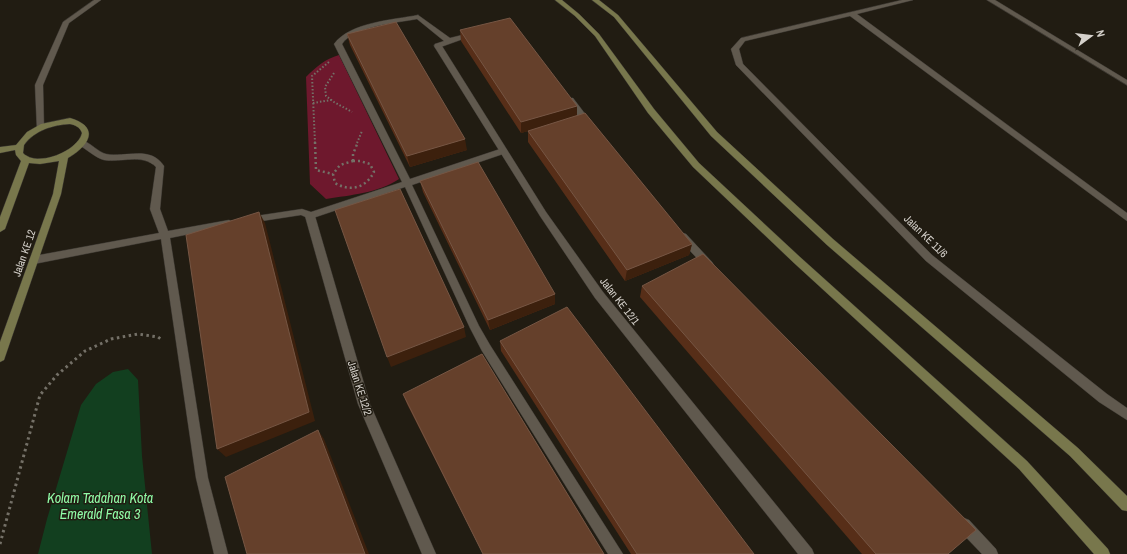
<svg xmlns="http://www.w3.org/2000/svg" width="1127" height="554" viewBox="0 0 1127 554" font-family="'Archivo Narrow',sans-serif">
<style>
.green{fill:#6e182d}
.water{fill:#123f1f}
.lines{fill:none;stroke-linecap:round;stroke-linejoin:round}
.service-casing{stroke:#3b3731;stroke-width:1}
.minor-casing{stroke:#3b3731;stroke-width:1}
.secondary-casing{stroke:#3b3731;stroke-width:1}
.path-far2{stroke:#747067;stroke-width:2;stroke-dasharray:1.5 2;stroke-linecap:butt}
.path-far1{stroke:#747067;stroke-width:2.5;stroke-dasharray:2 3;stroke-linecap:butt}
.path{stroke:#747067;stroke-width:3;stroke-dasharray:2.5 3.5;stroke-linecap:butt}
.service{fill:#60594e;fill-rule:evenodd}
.minor{fill:#60594e;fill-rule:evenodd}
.secondary{fill:#78774c;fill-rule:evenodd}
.wall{fill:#572e18}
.shaded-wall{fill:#3c200d}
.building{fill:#65402b;stroke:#765644}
.labels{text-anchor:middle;stroke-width:3;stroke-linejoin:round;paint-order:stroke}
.street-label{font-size:11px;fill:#d5d1cb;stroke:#211c12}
.near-water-label{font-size:14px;font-style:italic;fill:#90fca7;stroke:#211c12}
</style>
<rect width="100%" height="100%" fill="#211c12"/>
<path class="green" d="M 339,55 L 399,179 C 378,193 351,195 326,199 L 310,184 L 306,77 C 316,67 325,59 339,55 Z"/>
<path class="water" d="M 128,369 L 138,380 L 142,456 L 152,554 L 38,554 L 47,519 L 81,405 L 96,384 L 113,372 Z"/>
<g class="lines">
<g class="service-casing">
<g id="service">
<path d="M 418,15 L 450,38 L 474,32 L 477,34 L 438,48 L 435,48 L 435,44 L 444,41 L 417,19 C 396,23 354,26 342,44 L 410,179 L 500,149 L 506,149 L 507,151 L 506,153 L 412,185 L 479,326 L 490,345 L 623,554 L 608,554 L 482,351 L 470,328 L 405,187 L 310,219 L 301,215 L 249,223 L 244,220 L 249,217 L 302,209 L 311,212 L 402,182 L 334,44 C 350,22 393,20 418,15 Z"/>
<path d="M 567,98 L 573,98 L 592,123 L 592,127 L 586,127 L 566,100 Z"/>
<path d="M 82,140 C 91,143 98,152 106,154 C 126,158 150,145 164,166 L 160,209 L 168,231 L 229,220 L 234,223 L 229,226 L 170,238 L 208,478 L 228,554 L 214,554 L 196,478 L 161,239 L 34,264 L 31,263 L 29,260 L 31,257 L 34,256 L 159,233 L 150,209 L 156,167 C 142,153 121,163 104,160 C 96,158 86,149 79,145 L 78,143 Z"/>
<path d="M 683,233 L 686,234 L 712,262 L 714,265 L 712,268 L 706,268 L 680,240 L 678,237 L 680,234 Z"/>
<path d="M 964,518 L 969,520 L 996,549 L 998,554 L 982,554 L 959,530 L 957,525 L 959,520 Z"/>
</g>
</g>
<g class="minor-casing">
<g id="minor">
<path d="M 94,0 L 101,0 L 69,23 L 43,85 L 44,128 L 43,130 L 37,130 L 35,85 L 63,22 Z"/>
<path d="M 902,0 L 913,0 L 857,14 L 1127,213 L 1127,221 L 850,16 L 745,41 L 739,49 L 743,64 L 932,255 L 1107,394 L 1127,408 L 1127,420 L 1099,402 L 926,261 L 736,65 L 731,49 L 741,38 Z"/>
<path d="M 987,0 L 995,0 L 1127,80 L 1127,85 Z"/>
<path d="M 435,44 L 441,44 L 442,46 L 546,212 L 603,292 L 812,549 L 814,554 L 798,554 L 595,298 L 540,216 L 434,46 Z"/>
<path d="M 310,213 L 315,216 L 370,404 L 436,554 L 422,554 L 358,404 L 305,216 Z"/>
</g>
</g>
<g class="secondary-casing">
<g id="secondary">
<path d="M 555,0 L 562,0 L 579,14 L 599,34 L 654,109 L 699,163 L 800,257 L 1027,461 L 1108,549 L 1110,554 L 1094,554 L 1019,469 L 794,263 L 693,167 L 648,113 L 595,36 L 575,16 Z"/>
<path d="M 592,0 L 599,0 L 618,15 L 717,132 L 833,239 L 1078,448 L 1127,496 L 1127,511 L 1122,510 L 1070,456 L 827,245 L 711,136 L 614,17 Z"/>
<path d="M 70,118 C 101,127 89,146 68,158 L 61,194 L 5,357 L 4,360 L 0,362 L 0,342 L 53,194 L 59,161 L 40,164 L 29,163 L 5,229 L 0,232 L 0,217 L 21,161 L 16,155 L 15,150 L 0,153 L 0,147 L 16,145 L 27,132 L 41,124 ZM 70,124 C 75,125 80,127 82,133 C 78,151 37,168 23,153 L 24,145 C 35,130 53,125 70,124 Z"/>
</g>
</g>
<g class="path-far2">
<path d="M 334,73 L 325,87 L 326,96 L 334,102 L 352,112"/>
<path d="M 313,103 L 331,100"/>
<path d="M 315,143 L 312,76 L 329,62"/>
<path d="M 357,143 L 362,131"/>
</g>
<g class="path-far1">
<path d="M 315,142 L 316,170 L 333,174"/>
<path d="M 353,161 L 353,154 L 358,142"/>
<path d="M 353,161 L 360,161 L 370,164 L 374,172 C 366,188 350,192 335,183 L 333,174 L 340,165 Z"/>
</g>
<path class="path" d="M 0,544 L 40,395 L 57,375 L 85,351 L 111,339 L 138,334 L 158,337 L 162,340"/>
<use href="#service" class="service"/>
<use href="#minor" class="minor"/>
<use href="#secondary" class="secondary"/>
</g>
<g class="wall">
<path d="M 460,30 L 577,116 L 692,244 L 689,255 L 625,281 L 528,142 L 528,131 L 521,133 L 461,41 Z"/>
<path d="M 347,34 L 467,150 L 410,167 L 350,45 Z"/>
<path d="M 420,181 L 555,294 L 555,304 L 490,330 L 423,192 Z"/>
<path d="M 642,286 L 948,554 L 862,554 L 640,297 Z"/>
<path d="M 500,341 L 754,554 L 631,554 L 501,351 Z"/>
<path d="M 403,394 L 604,554 L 483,554 L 407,404 Z"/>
</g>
<g class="shaded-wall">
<path d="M 577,106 L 577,117 L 521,133 L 521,122 Z"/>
<path d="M 465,139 L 467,150 L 410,167 L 407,156 Z"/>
<path d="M 259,212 L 265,223 L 315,421 L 226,457 L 217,449 Z"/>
<path d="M 692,244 L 689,255 L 625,281 L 627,270 Z"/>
<path d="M 555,294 L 555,304 L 490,330 L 488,320 Z"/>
<path d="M 464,327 L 466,337 L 391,367 L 387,357 Z"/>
<path d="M 318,430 L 324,439 L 369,554 L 365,554 Z"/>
</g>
<g class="building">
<path d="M 510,18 L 577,106 L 521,122 L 460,30 Z"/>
<path d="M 396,22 L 465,139 L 407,156 L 347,34 Z"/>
<path d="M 585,113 L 692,244 L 627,270 L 528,131 Z"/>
<path d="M 478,162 L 555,294 L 488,320 L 420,181 Z"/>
<path d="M 400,189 L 464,327 L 387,357 L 335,210 Z"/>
<path d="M 259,212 L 309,412 L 217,449 L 186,235 Z"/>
<path d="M 703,254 L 976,530 L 948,554 L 876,554 L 642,286 Z"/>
<path d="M 567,307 L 754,554 L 637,554 L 500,341 Z"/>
<path d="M 482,354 L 604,554 L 483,554 L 403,394 Z"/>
<path d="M 318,430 L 365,554 L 247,554 L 225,477 Z"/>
</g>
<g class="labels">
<g class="street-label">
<text transform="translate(926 236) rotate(44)" y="4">Jalan KE 11/6</text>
<text transform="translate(24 253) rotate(-71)" y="4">Jalan KE 12</text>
<text transform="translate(620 301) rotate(52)" y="4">Jalan KE 12/1</text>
<text transform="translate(360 388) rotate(72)" y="4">Jalan KE 12/2</text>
</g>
<g class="near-water-label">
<text x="100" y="503">Kolam Tadahan Kota<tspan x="100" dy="16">Emerald Fasa 3</tspan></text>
</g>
</g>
<g transform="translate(1091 36) rotate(75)" stroke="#211c12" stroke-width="3" paint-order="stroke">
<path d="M0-3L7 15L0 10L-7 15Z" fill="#d5d1cb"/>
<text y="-6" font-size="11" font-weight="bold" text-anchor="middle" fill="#d5d1cb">N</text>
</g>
</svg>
